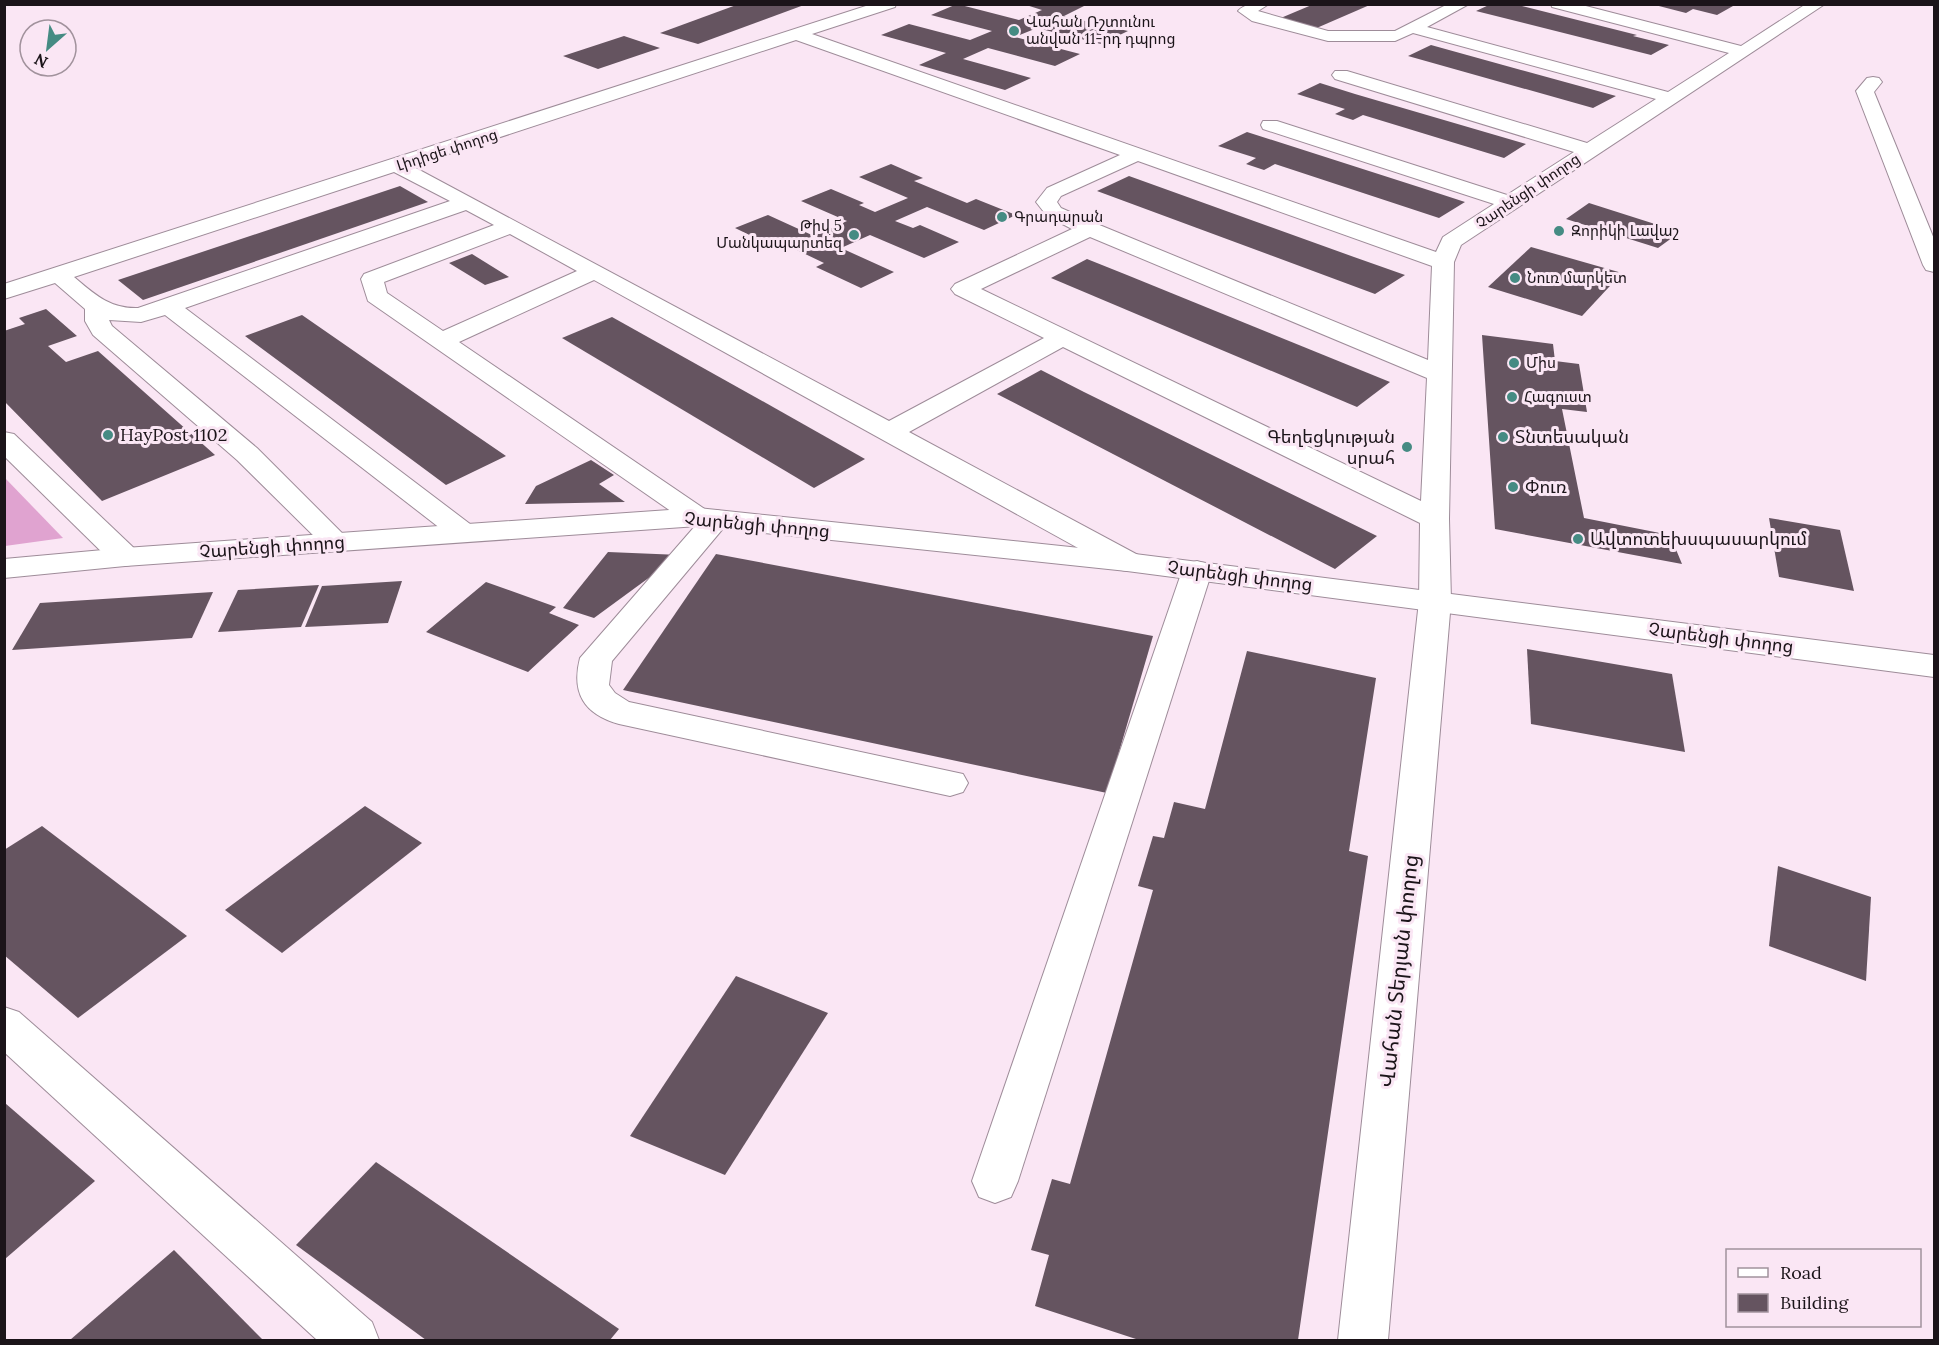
<svg xmlns="http://www.w3.org/2000/svg" width="1939" height="1345" viewBox="0 0 1939 1345" font-family="Lora,'Noto Sans Armenian',serif">
<style>
.green{fill:#e0a3d0}
.building{fill:#655460}
.lines{fill:none;stroke-linecap:round;stroke-linejoin:round}
.minor-casing{stroke:#9e8c99;stroke-width:2}
.major-casing{stroke:#9e8c99;stroke-width:2}
.minor{fill:#fff;fill-rule:evenodd}
.major{fill:#fff;fill-rule:evenodd}
.poi-dot{fill:#458b83;stroke:#fae6f4;stroke-width:2}
.labels{text-anchor:middle;stroke-width:6;stroke-linejoin:round;paint-order:stroke}
.far-poi-label{font-size:15px;fill:#1b1419;stroke:#fae6f4;text-anchor:start}
.far-street-label{font-size:15px;fill:#1b1419;stroke:#fae6f4}
.poi-label{font-size:18px;fill:#1b1419;stroke:#fae6f4;text-anchor:start}
.street-label{font-size:18px;fill:#1b1419;stroke:#fae6f4}
.near-street-label{font-size:21px;fill:#1b1419;stroke:#fae6f4}
</style>
<rect width="100%" height="100%" fill="#fae6f4"/>
<path class="green" d="M 4,478 L 5,478 L 63,538 L 5,546 Z"/>
<g class="building">
<path d="M 739,4 L 804,5 L 698,44 L 660,33 Z"/>
<path d="M 957,4 L 1019,20 L 1042,10 L 1023,4 L 1076,4 L 1084,6 L 1064,16 L 1128,31 L 1101,44 L 1037,28 L 1015,37 L 1080,54 L 1055,66 L 988,48 L 963,59 L 1031,78 L 1005,90 L 919,65 L 946,53 L 881,35 L 909,24 L 970,40 L 992,31 L 931,15 Z"/>
<path d="M 1314,4 L 1372,4 L 1312,30 L 1276,20 Z"/>
<path d="M 1491,4 L 1514,4 L 1637,35 L 1633,36 L 1669,45 L 1651,55 L 1476,11 Z"/>
<path d="M 1724,4 L 1733,6 L 1717,15 L 1693,9 L 1686,13 L 1655,5 Z"/>
<path d="M 624,36 L 660,48 L 598,69 L 563,56 Z"/>
<path d="M 1431,45 L 1521,70 L 1616,96 L 1593,108 L 1408,56 Z"/>
<path d="M 1320,83 L 1355,94 L 1526,144 L 1504,158 L 1363,115 L 1353,120 L 1335,114 L 1345,109 L 1297,94 Z"/>
<path d="M 1247,132 L 1422,188 L 1465,202 L 1439,218 L 1275,164 L 1264,170 L 1246,164 L 1256,158 L 1218,146 Z"/>
<path d="M 891,164 L 923,178 L 914,181 L 967,203 L 976,199 L 1016,215 L 984,230 L 927,207 L 895,221 L 913,228 L 920,225 L 959,242 L 924,258 L 870,235 L 841,248 L 894,272 L 861,288 L 816,267 L 824,263 L 778,241 L 770,245 L 735,228 L 768,215 L 814,236 L 847,221 L 801,201 L 831,189 L 864,203 L 859,205 L 875,212 L 908,198 L 859,177 Z"/>
<path d="M 1129,176 L 1354,257 L 1405,275 L 1375,294 L 1097,191 Z"/>
<path d="M 400,186 L 428,202 L 143,300 L 118,280 Z"/>
<path d="M 1589,203 L 1680,232 L 1658,248 L 1566,219 Z"/>
<path d="M 1531,247 L 1622,273 L 1582,316 L 1488,287 Z"/>
<path d="M 472,254 L 509,277 L 485,285 L 449,263 Z"/>
<path d="M 1087,259 L 1127,275 L 1390,382 L 1357,407 L 1051,278 Z"/>
<path d="M 46,309 L 77,336 L 48,346 L 66,362 L 98,351 L 215,455 L 102,501 L 4,401 L 4,331 L 25,324 L 19,318 Z"/>
<path d="M 302,315 L 468,430 L 506,456 L 446,485 L 245,336 Z"/>
<path d="M 612,317 L 773,407 L 865,459 L 814,488 L 562,338 Z"/>
<path d="M 1482,335 L 1553,344 L 1555,361 L 1579,364 L 1587,412 L 1562,409 L 1584,518 L 1670,535 L 1682,564 L 1495,529 Z"/>
<path d="M 1041,370 L 1084,392 L 1377,536 L 1335,569 L 997,394 Z"/>
<path d="M 591,460 L 614,475 L 599,484 L 625,502 L 525,504 L 536,486 Z"/>
<path d="M 1769,518 L 1840,530 L 1854,591 L 1779,577 Z"/>
<path d="M 608,552 L 680,555 L 594,618 L 563,608 Z"/>
<path d="M 716,554 L 1153,636 L 1107,793 L 623,690 Z"/>
<path d="M 402,581 L 388,623 L 305,627 L 322,586 Z"/>
<path d="M 486,582 L 556,607 L 549,613 L 579,625 L 528,672 L 426,632 Z"/>
<path d="M 319,585 L 301,627 L 218,632 L 238,590 Z"/>
<path d="M 213,592 L 192,638 L 12,650 L 40,603 Z"/>
<path d="M 1527,649 L 1672,674 L 1685,752 L 1531,724 Z"/>
<path d="M 1247,651 L 1376,678 L 1349,851 L 1368,856 L 1298,1340 L 1139,1340 L 1035,1306 L 1049,1255 L 1031,1250 L 1052,1179 L 1070,1184 L 1153,890 L 1138,886 L 1153,836 L 1164,838 L 1174,802 L 1205,809 Z"/>
<path d="M 365,806 L 422,843 L 282,953 L 225,910 Z"/>
<path d="M 42,826 L 187,936 L 78,1018 L 4,955 L 4,850 Z"/>
<path d="M 1778,866 L 1871,897 L 1866,981 L 1769,946 Z"/>
<path d="M 736,976 L 828,1013 L 725,1175 L 630,1136 Z"/>
<path d="M 5,1103 L 95,1181 L 5,1259 Z"/>
<path d="M 376,1162 L 619,1329 L 610,1340 L 426,1340 L 296,1245 Z"/>
<path d="M 174,1250 L 263,1340 L 70,1340 Z"/>
</g>
<g class="lines">
<g class="minor-casing">
<g id="minor">
<path d="M 872,4 L 896,4 L 895,7 L 812,34 L 1436,252 L 1443,237 L 1494,204 L 1263,129 L 1261,125 L 1263,121 L 1277,121 L 1507,195 L 1574,152 L 1335,79 L 1332,75 L 1335,71 L 1347,71 L 1587,143 L 1656,99 L 1413,33 L 1395,41 L 1328,41 L 1252,21 L 1238,11 C 1246,2 1259,4 1269,4 L 1258,11 L 1328,31 L 1395,31 L 1448,4 L 1469,4 L 1427,27 L 1668,92 L 1729,53 L 1552,7 L 1551,4 L 1578,4 L 1741,46 L 1806,4 L 1825,4 L 1461,245 L 1454,262 L 1449,519 L 1451,601 L 1388,1340 L 1338,1340 L 1419,601 L 1420,523 L 1063,347 L 909,432 L 1138,555 L 1142,562 L 1138,569 L 1127,571 L 1116,569 L 594,280 L 459,342 L 709,512 L 717,510 L 727,513 L 731,519 L 612,661 L 609,685 L 615,693 L 629,702 L 963,774 L 968,783 L 963,792 L 950,796 L 619,724 C 584,714 571,693 580,658 L 696,525 L 688,523 L 368,301 L 361,279 L 364,274 L 494,225 L 466,210 L 185,308 L 474,527 L 479,533 L 474,539 L 464,542 L 454,539 L 165,315 L 141,322 L 109,320 L 112,326 L 257,448 L 351,542 L 346,548 L 336,551 L 326,548 L 237,460 L 93,335 L 85,321 L 85,309 L 55,283 L 4,299 L 4,284 ZM 796,40 L 1120,155 L 1047,188 L 1036,202 L 1047,216 L 1072,229 L 955,284 L 951,289 L 955,294 L 1044,338 L 889,421 L 412,166 ZM 1138,161 L 1432,266 L 1428,360 L 1097,224 L 1061,208 L 1057,202 L 1061,196 ZM 394,172 L 450,201 L 138,308 C 110,309 94,294 74,277 ZM 510,234 L 577,271 L 443,331 L 387,293 L 384,282 ZM 1090,237 L 1427,378 L 1421,501 L 981,289 Z"/>
<path d="M 1873,77 L 1879,78 L 1882,82 L 1874,92 L 1934,239 L 1934,272 L 1926,270 L 1923,265 L 1856,91 L 1867,78 Z"/>
<path d="M 4,432 L 14,434 L 136,550 L 140,557 L 136,564 L 125,566 L 114,564 L 4,456 Z"/>
<path d="M 1197,561 L 1208,564 L 1212,571 L 1018,1181 L 1011,1197 L 995,1203 L 979,1197 L 972,1181 L 1182,571 L 1186,564 Z"/>
<path d="M 4,1007 L 19,1012 L 372,1322 L 379,1340 L 317,1340 L 4,1052 Z"/>
</g>
</g>
<g class="major-casing">
<path id="major" d="M 698,508 L 1127,553 L 1934,655 L 1934,677 L 1127,571 L 698,526 L 125,566 L 4,578 L 4,559 L 125,548 Z"/>
</g>
<use href="#minor" class="minor"/>
<use href="#major" class="major"/>
</g>
<g class="poi-dot">
<circle cx="1014" cy="31" r="6"/>
<circle cx="1002" cy="217" r="6"/>
<circle cx="1559" cy="231" r="6"/>
<circle cx="854" cy="235" r="6"/>
<circle cx="1515" cy="278" r="6"/>
<circle cx="1514" cy="363" r="6"/>
<circle cx="1512" cy="397" r="6"/>
<circle cx="108" cy="435" r="6"/>
<circle cx="1503" cy="437" r="6"/>
<circle cx="1407" cy="447" r="6"/>
<circle cx="1513" cy="487" r="6"/>
<circle cx="1578" cy="539" r="6"/>
</g>
<g class="labels">
<g class="far-poi-label">
<text x="1026" y="27">Վահան Ռշտունու<tspan x="1026" dy="17">անվան 11-րդ դպրոց</tspan></text>
<text x="1014" y="222">Գրադարան</text>
<text x="842" y="231" text-anchor="end">Թիվ 5<tspan x="842" dy="17">Մանկապարտեզ</tspan></text>
<text x="1571" y="236">Զորիկի Լավաշ</text>
<text x="1527" y="283">Նուռ մարկետ</text>
<text x="1526" y="368">Միս</text>
<text x="1524" y="402">Հագուստ</text>
</g>
<g class="far-street-label">
<text transform="translate(447 150) rotate(-18)" y="5">Լիդիցե փողոց</text>
<text transform="translate(1528 191) rotate(-34)" y="5">Չարենցի փողոց</text>
</g>
<g class="poi-label">
<text x="120" y="441">HayPost 1102</text>
<text x="1395" y="443" text-anchor="end">Գեղեցկության<tspan x="1395" dy="21">սրահ</tspan></text>
<text x="1515" y="443">Տնտեսական</text>
<text x="1525" y="493">Փուռ</text>
<text x="1590" y="545">Ավտոտեխսպասարկում</text>
</g>
<g class="street-label">
<text transform="translate(757 525) rotate(5)" y="6">Չարենցի փողոց</text>
<text transform="translate(272 547) rotate(-4)" y="6">Չարենցի փողոց</text>
<text transform="translate(1240 576) rotate(7)" y="6">Չարենցի փողոց</text>
<text transform="translate(1721 638) rotate(7)" y="6">Չարենցի փողոց</text>
</g>
<g class="near-street-label">
<text transform="translate(1399 971) rotate(-84)" y="7">Վահան Տերյան փողոց</text>
</g>
</g>
<rect width="1939" height="1345" fill="none" stroke="#1b1419" stroke-width="12"/>
<rect x="1726" y="1249" width="195" height="78" fill="#fae6f4" stroke="#a1929c" stroke-width="1.5"/>
<rect x="1738" y="1268" width="30" height="9" fill="#ffffff" stroke="#a1929c" stroke-width="1.5"/>
<text x="1780" y="1279" font-size="18" fill="#1b1419">Road</text>
<rect x="1738" y="1294" width="30" height="18" fill="#655460" stroke="#a1929c" stroke-width="1.5"/>
<text x="1780" y="1309" font-size="18" fill="#1b1419">Building</text>
<g transform="translate(48 48) rotate(208)"><circle r="28" fill="#fae6f4" stroke="#a1929c" stroke-width="1.5"/>
<path d="M0-4.5L10 22L0 15L-10 22Z" fill="#458b83"/>
<text y="-9" font-size="16" font-weight="bold" text-anchor="middle" fill="#1b1419">N</text>
</g>
</svg>
